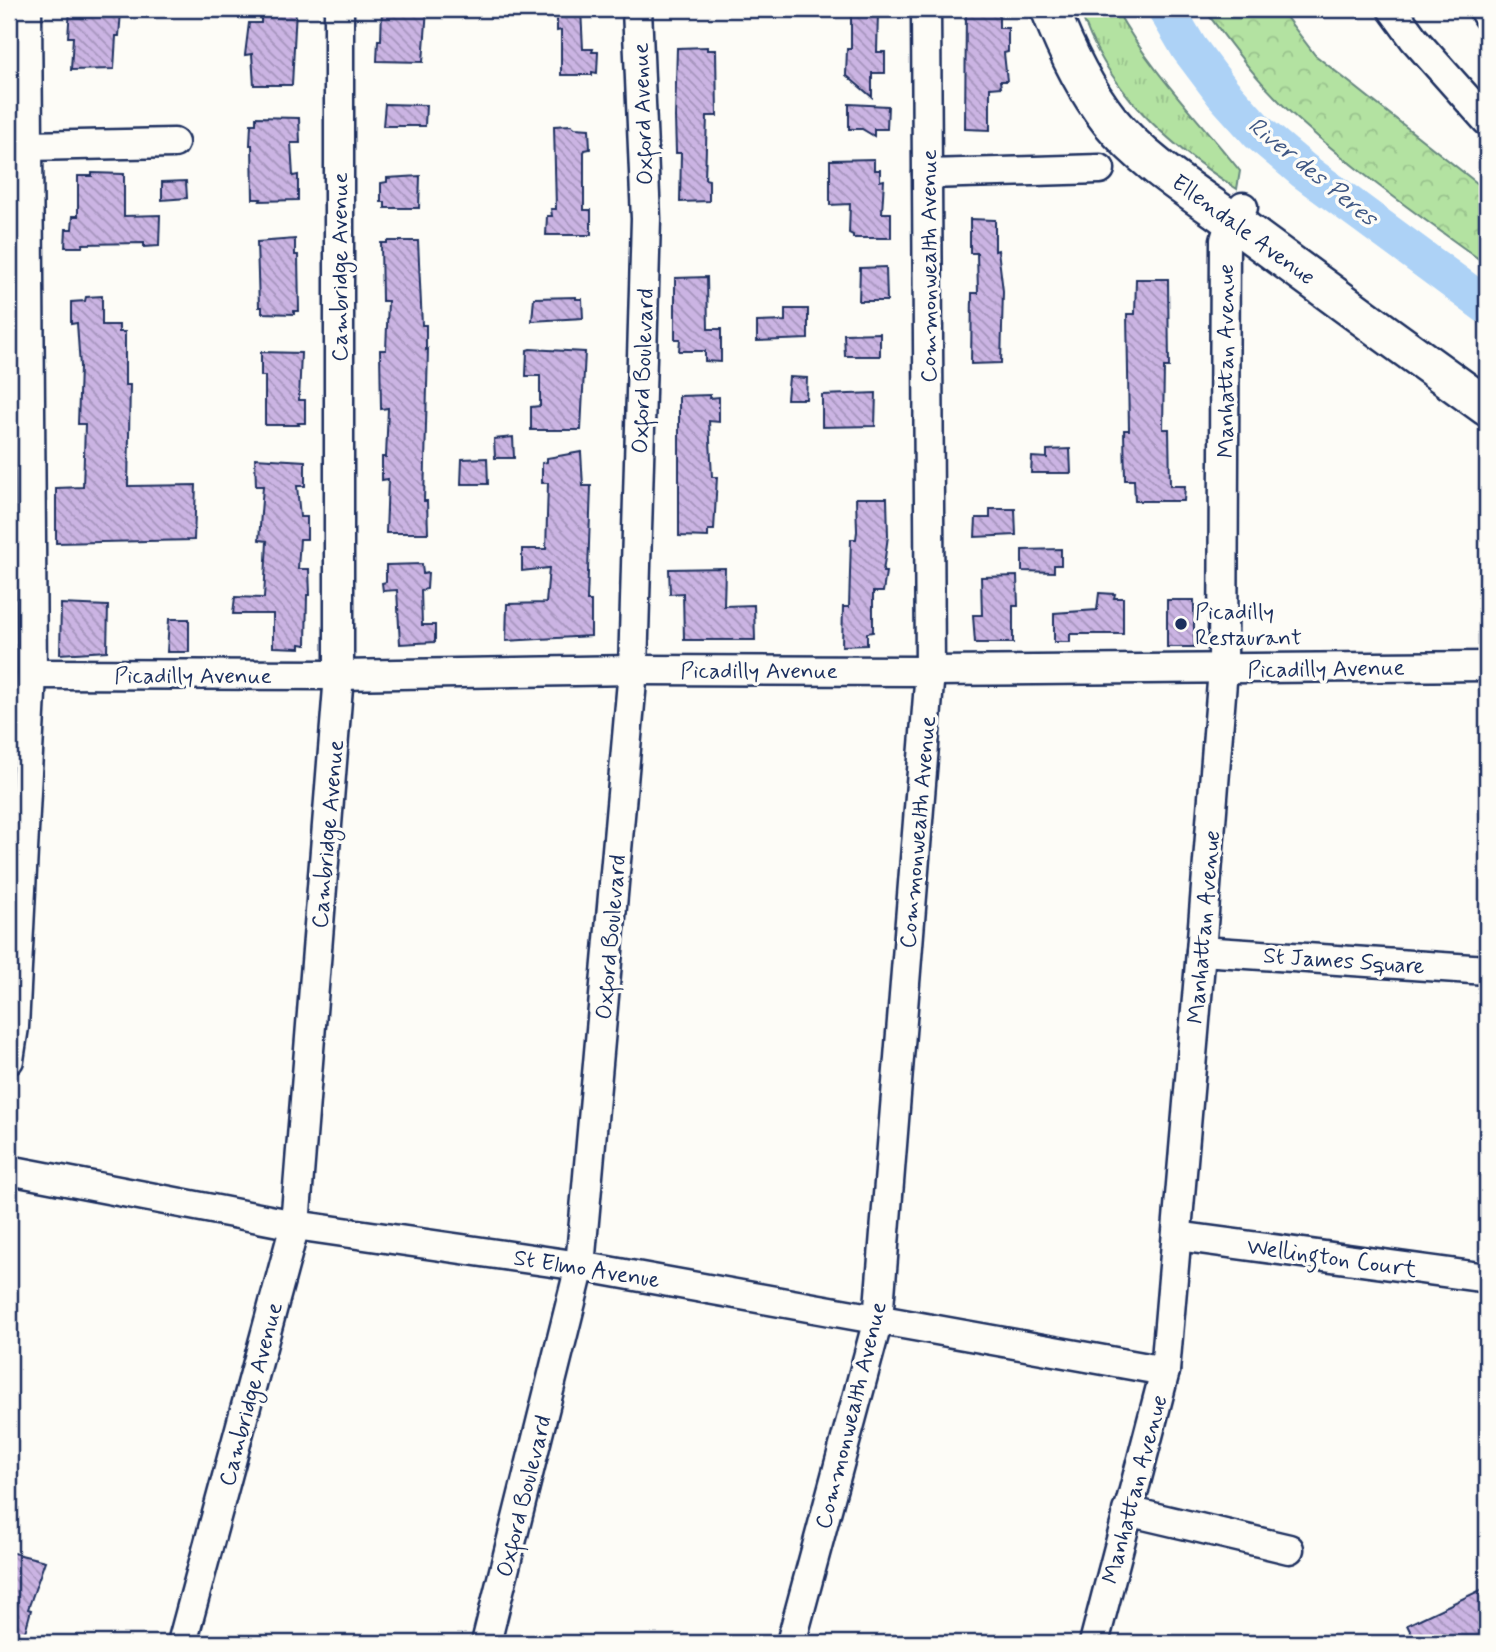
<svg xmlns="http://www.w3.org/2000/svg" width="1496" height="1652" viewBox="0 0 1496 1652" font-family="Mynerve,sans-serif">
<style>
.grass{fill:url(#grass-tufts);stroke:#678880;stroke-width:2}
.forest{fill:url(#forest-crowns);stroke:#678880;stroke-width:2}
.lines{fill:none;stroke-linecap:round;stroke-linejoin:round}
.river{stroke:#add2f6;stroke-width:37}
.building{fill:url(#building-back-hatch);stroke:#1b2f5e;stroke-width:2}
.minor-casing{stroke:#1b2f5e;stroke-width:33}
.major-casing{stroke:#1b2f5e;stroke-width:42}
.minor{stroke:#fdfcf7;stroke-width:28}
.major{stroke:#fdfcf7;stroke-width:37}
.poi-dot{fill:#1b2f5e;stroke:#fdfcf7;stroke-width:2.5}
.labels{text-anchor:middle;stroke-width:7;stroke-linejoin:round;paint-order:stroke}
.street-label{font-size:23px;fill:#1b2f5e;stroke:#fdfcf7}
.poi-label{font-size:23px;fill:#1b2f5e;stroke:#fdfcf7;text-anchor:start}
.water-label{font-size:24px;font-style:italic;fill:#405884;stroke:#fdfcf7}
</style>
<defs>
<pattern id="grass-tufts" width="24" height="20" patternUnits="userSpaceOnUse" patternTransform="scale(1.75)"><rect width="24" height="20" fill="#b3e2a1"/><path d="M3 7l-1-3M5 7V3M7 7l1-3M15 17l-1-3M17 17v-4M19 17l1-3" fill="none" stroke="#99c28d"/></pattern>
<pattern id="forest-crowns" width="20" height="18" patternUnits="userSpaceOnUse" patternTransform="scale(1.75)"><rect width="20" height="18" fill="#b3e2a1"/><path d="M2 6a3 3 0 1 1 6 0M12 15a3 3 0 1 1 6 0" fill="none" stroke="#99c28d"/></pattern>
<pattern id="building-back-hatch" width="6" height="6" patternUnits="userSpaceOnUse" patternTransform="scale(1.75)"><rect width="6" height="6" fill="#cbb4e3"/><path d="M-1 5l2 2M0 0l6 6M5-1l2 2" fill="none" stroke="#a493bb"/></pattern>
</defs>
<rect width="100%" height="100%" fill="#fdfcf7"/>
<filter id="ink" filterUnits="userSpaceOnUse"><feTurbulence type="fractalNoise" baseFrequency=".0143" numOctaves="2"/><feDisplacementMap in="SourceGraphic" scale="14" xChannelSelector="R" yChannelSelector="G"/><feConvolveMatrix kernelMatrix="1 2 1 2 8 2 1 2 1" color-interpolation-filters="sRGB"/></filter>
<g filter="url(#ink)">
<path class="grass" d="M 1080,9 L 1116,9 C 1150,71 1197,117 1240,171 L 1237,189 C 1168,145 1105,89 1080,9 Z"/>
<path class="forest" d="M 1204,9 L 1280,9 L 1315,55 L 1487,191 L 1487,265 C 1424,219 1359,174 1301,122 C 1263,89 1234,49 1204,9 Z"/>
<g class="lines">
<path class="river" d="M 1166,9 L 1189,48 L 1223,93 L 1259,133 L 1304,171 L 1487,306"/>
</g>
<g class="building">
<path d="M 70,9 L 114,9 L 114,12 L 121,12 L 119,36 L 116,36 L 114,69 L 71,70 L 73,37 L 68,37 Z"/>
<path d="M 261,9 L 296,9 L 292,85 L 254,85 L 252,54 L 245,55 L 249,23 L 261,23 Z"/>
<path d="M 382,9 L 427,9 L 423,62 L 377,61 L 378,40 L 381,40 Z"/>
<path d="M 557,9 L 581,9 L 583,49 L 593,49 L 592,52 L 598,52 L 597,73 L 592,72 L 592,75 L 561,75 L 561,30 L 557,31 Z"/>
<path d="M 966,9 L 999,9 L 999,28 L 1008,28 L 1008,52 L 1004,53 L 1007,81 L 1000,81 L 1001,87 L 990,88 L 990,130 L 965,129 Z"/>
<path d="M 851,11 L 878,12 L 877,52 L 885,52 L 885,73 L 872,73 L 872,97 L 846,75 L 847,49 L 851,49 Z"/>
<path d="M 707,47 L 707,50 L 716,50 L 717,116 L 707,116 L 705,179 L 709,180 L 709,201 L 680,202 L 681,153 L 676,153 L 675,117 L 677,48 Z"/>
<path d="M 385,104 L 426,105 L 425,126 L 383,126 Z"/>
<path d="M 849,104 L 888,106 L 887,129 L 874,129 L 874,136 L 862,129 L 849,129 Z"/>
<path d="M 256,117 L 299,118 L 300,143 L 291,143 L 293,176 L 298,175 L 298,200 L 260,201 L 261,199 L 253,199 L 252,145 L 250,145 L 251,124 L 256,124 Z"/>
<path d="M 571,125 L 575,128 L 589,129 L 590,149 L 585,150 L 584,152 L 584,210 L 591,210 L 591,235 L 546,235 L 547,216 L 552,216 L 551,209 L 556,209 L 554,126 Z"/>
<path d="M 874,159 L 874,170 L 880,170 L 880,181 L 884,180 L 882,213 L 891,213 L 891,238 L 853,238 L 853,235 L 849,233 L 850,204 L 830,205 L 830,160 Z"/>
<path d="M 92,173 L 124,174 L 124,216 L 160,215 L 159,246 L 144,247 L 144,243 L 83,244 L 82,247 L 65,247 L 66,229 L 72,229 L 73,216 L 78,216 L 78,176 L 92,176 Z"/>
<path d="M 420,176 L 419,208 L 385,208 L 385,202 L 381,202 L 381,183 L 387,182 L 387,178 Z"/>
<path d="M 186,181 L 187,198 L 162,200 L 162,182 Z"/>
<path d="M 970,219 L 995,220 L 995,251 L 998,250 L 1003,291 L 1001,363 L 971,364 L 972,293 L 978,293 L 977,253 L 970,253 Z"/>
<path d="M 295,239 L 295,255 L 298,255 L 299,311 L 294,311 L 294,314 L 262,313 L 262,307 L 259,307 L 257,242 Z"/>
<path d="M 387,241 L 418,241 L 422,325 L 426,325 L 426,350 L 428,349 L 424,501 L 427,501 L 428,533 L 386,533 L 388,479 L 382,480 L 382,457 L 386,457 L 388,408 L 381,409 L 380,350 L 386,350 L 388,301 L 382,301 L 381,243 L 387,243 Z"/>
<path d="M 886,267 L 887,301 L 859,301 L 860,268 Z"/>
<path d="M 707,277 L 708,329 L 721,329 L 721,362 L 705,361 L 705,351 L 679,351 L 680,339 L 675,339 L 675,278 Z"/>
<path d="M 1136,279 L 1168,279 L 1169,367 L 1164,367 L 1163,429 L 1169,429 L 1170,486 L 1185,486 L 1184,501 L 1135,501 L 1134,480 L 1125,480 L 1124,430 L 1129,430 L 1127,314 L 1135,314 Z"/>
<path d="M 102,296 L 102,325 L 119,325 L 119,332 L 125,332 L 125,385 L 130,385 L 128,486 L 196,485 L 194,540 L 56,543 L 56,488 L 83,487 L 85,424 L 78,424 L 80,367 L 77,323 L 71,324 L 71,302 L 85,301 L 86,297 Z"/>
<path d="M 576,297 L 576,299 L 582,299 L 583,318 L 532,321 L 534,298 Z"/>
<path d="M 785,309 L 808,309 L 808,339 L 757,341 L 757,322 L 785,321 Z"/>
<path d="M 880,333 L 880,356 L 845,356 L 844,334 Z"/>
<path d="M 530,349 L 585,352 L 581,430 L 531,430 L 531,407 L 540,406 L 540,376 L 526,376 L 527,350 Z"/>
<path d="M 261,352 L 301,353 L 299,400 L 305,400 L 305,423 L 298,423 L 299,425 L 265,425 L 265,376 L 261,376 Z"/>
<path d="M 789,377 L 807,378 L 806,399 L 787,399 Z"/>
<path d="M 876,393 L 875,426 L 822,427 L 822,395 Z"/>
<path d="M 710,395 L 709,398 L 719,397 L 719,422 L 709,421 L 712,477 L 717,477 L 714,530 L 708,530 L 708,537 L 679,536 L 679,396 Z"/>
<path d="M 513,437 L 514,458 L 495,458 L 494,439 Z"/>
<path d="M 1070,449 L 1071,473 L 1031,473 L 1032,457 L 1047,458 L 1047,450 Z"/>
<path d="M 581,452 L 583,486 L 591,486 L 587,601 L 591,601 L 591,636 L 506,641 L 507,604 L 546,603 L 549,568 L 522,571 L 522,549 L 546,549 L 548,483 L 542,483 L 542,463 L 547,462 L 547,458 Z"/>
<path d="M 255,458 L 305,461 L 305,486 L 297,486 L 300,517 L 307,517 L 307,539 L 300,539 L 298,569 L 309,569 L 310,595 L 307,595 L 306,645 L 300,644 L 300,648 L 273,647 L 273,614 L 233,614 L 235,597 L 264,598 L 267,541 L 259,540 L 263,486 L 256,486 Z"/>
<path d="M 487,458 L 488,484 L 461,484 L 462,459 Z"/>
<path d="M 856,498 L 887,498 L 888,536 L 883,572 L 886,572 L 883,592 L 873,592 L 873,632 L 867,633 L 867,645 L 842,646 L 843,607 L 849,607 L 851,539 L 856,539 L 857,531 Z"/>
<path d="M 990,509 L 1015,509 L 1016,535 L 975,537 L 976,518 L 990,518 Z"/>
<path d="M 1061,549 L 1061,565 L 1054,565 L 1054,572 L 1022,571 L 1022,550 Z"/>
<path d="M 422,564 L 423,574 L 428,573 L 427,589 L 421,590 L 422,625 L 435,625 L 435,642 L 400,644 L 397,590 L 383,591 L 382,583 L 386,582 L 386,565 Z"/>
<path d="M 725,568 L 724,606 L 754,605 L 755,640 L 684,640 L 683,593 L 670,594 L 669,569 Z"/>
<path d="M 1017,576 L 1018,606 L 1013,606 L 1013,643 L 975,643 L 973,615 L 982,615 L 981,577 Z"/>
<path d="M 1099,593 L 1115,594 L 1114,598 L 1123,598 L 1123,634 L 1070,634 L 1070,642 L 1054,642 L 1054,613 L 1097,610 Z"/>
<rect x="1167" y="600" width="27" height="47"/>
<path d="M 61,604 L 108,606 L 107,651 L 60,654 Z"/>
<path d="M 169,619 L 189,619 L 189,652 L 167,652 Z"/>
<path d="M 9,1552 L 45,1561 L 28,1609 L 31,1610 L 22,1643 L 9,1643 Z"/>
<path d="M 1487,1587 L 1487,1643 L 1416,1643 L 1407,1625 Z"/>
</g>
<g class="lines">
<g class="minor-casing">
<g id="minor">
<path d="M 1392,9 L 1414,39 L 1487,121"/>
<path d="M 1483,9 L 1487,16"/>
<path d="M 28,146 L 174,143"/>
<path d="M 927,174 L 1100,169"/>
<path d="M 32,674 L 339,675 L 633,670 L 930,671 L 1487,666"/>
<path d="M 1201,951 L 1487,970"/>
<path d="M 9,1060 L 14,1027 L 32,674 L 27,9"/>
<path d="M 9,1170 L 295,1225 L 580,1266 L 1165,1371"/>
<path d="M 1177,1236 L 1487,1278"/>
<path d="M 1127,1511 L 1289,1549"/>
<path d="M 182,1643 L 295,1225 L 339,675 L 339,9"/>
<path d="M 486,1643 L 580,1266 L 633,670 L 646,219 L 637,9"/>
<path d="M 791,1643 L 878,1320 L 930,671 L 926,9"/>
<path d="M 1094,1643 L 1165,1371 L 1201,951 L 1223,669 L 1225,240 L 1228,230 L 1243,207"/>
</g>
</g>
<g class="major-casing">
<path id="major" d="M 1050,9 C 1065,48 1083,87 1110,121 C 1145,164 1197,195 1242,228 C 1323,288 1405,348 1487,407"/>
</g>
<use href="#minor" class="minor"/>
<use href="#major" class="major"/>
</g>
</g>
<circle class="poi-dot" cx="1181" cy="624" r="7"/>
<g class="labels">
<g class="street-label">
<text transform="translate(642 114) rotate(-92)" y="8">Oxford Avenue</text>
<text transform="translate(1244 229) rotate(36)" y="8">Ellendale Avenue</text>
<text transform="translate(928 266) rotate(-90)" y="8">Commonwealth Avenue</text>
<text transform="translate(339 267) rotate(-90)" y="8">Cambridge Avenue</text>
<text transform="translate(1225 361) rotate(-90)" y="8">Manhattan Avenue</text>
<text transform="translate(642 371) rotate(-88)" y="8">Oxford Boulevard</text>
<text transform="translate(1326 668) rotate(-1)" y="8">Picadilly Avenue</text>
<text x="759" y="678">Picadilly Avenue</text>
<text x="193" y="683">Picadilly Avenue</text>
<text transform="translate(917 832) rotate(-85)" y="8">Commonwealth Avenue</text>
<text transform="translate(327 834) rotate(-85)" y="8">Cambridge Avenue</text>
<text transform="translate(1203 927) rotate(-85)" y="8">Manhattan Avenue</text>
<text transform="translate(610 937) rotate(-85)" y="8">Oxford Boulevard</text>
<text transform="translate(1344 960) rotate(4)" y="8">St James Square</text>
<text transform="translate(1332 1257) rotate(8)" y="8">Wellington Court</text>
<text transform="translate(587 1268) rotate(9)" y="8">St Elmo Avenue</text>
<text transform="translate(250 1394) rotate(-75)" y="8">Cambridge Avenue</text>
<text transform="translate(850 1415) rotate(-76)" y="8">Commonwealth Avenue</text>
<text transform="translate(1134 1489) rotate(-75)" y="8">Manhattan Avenue</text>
<text transform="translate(523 1496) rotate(-76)" y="8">Oxford Boulevard</text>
</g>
<g class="poi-label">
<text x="1195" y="619">Picadilly<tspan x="1195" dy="26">Restaurant</tspan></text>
</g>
<g class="water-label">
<text transform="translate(1313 171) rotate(39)" y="8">River des Peres</text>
</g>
</g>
<rect width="1496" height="1652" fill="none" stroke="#fdfcf7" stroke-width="35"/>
<rect x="18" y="18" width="1461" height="1617" fill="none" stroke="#1b2f5e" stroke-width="2.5" filter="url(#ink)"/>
</svg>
